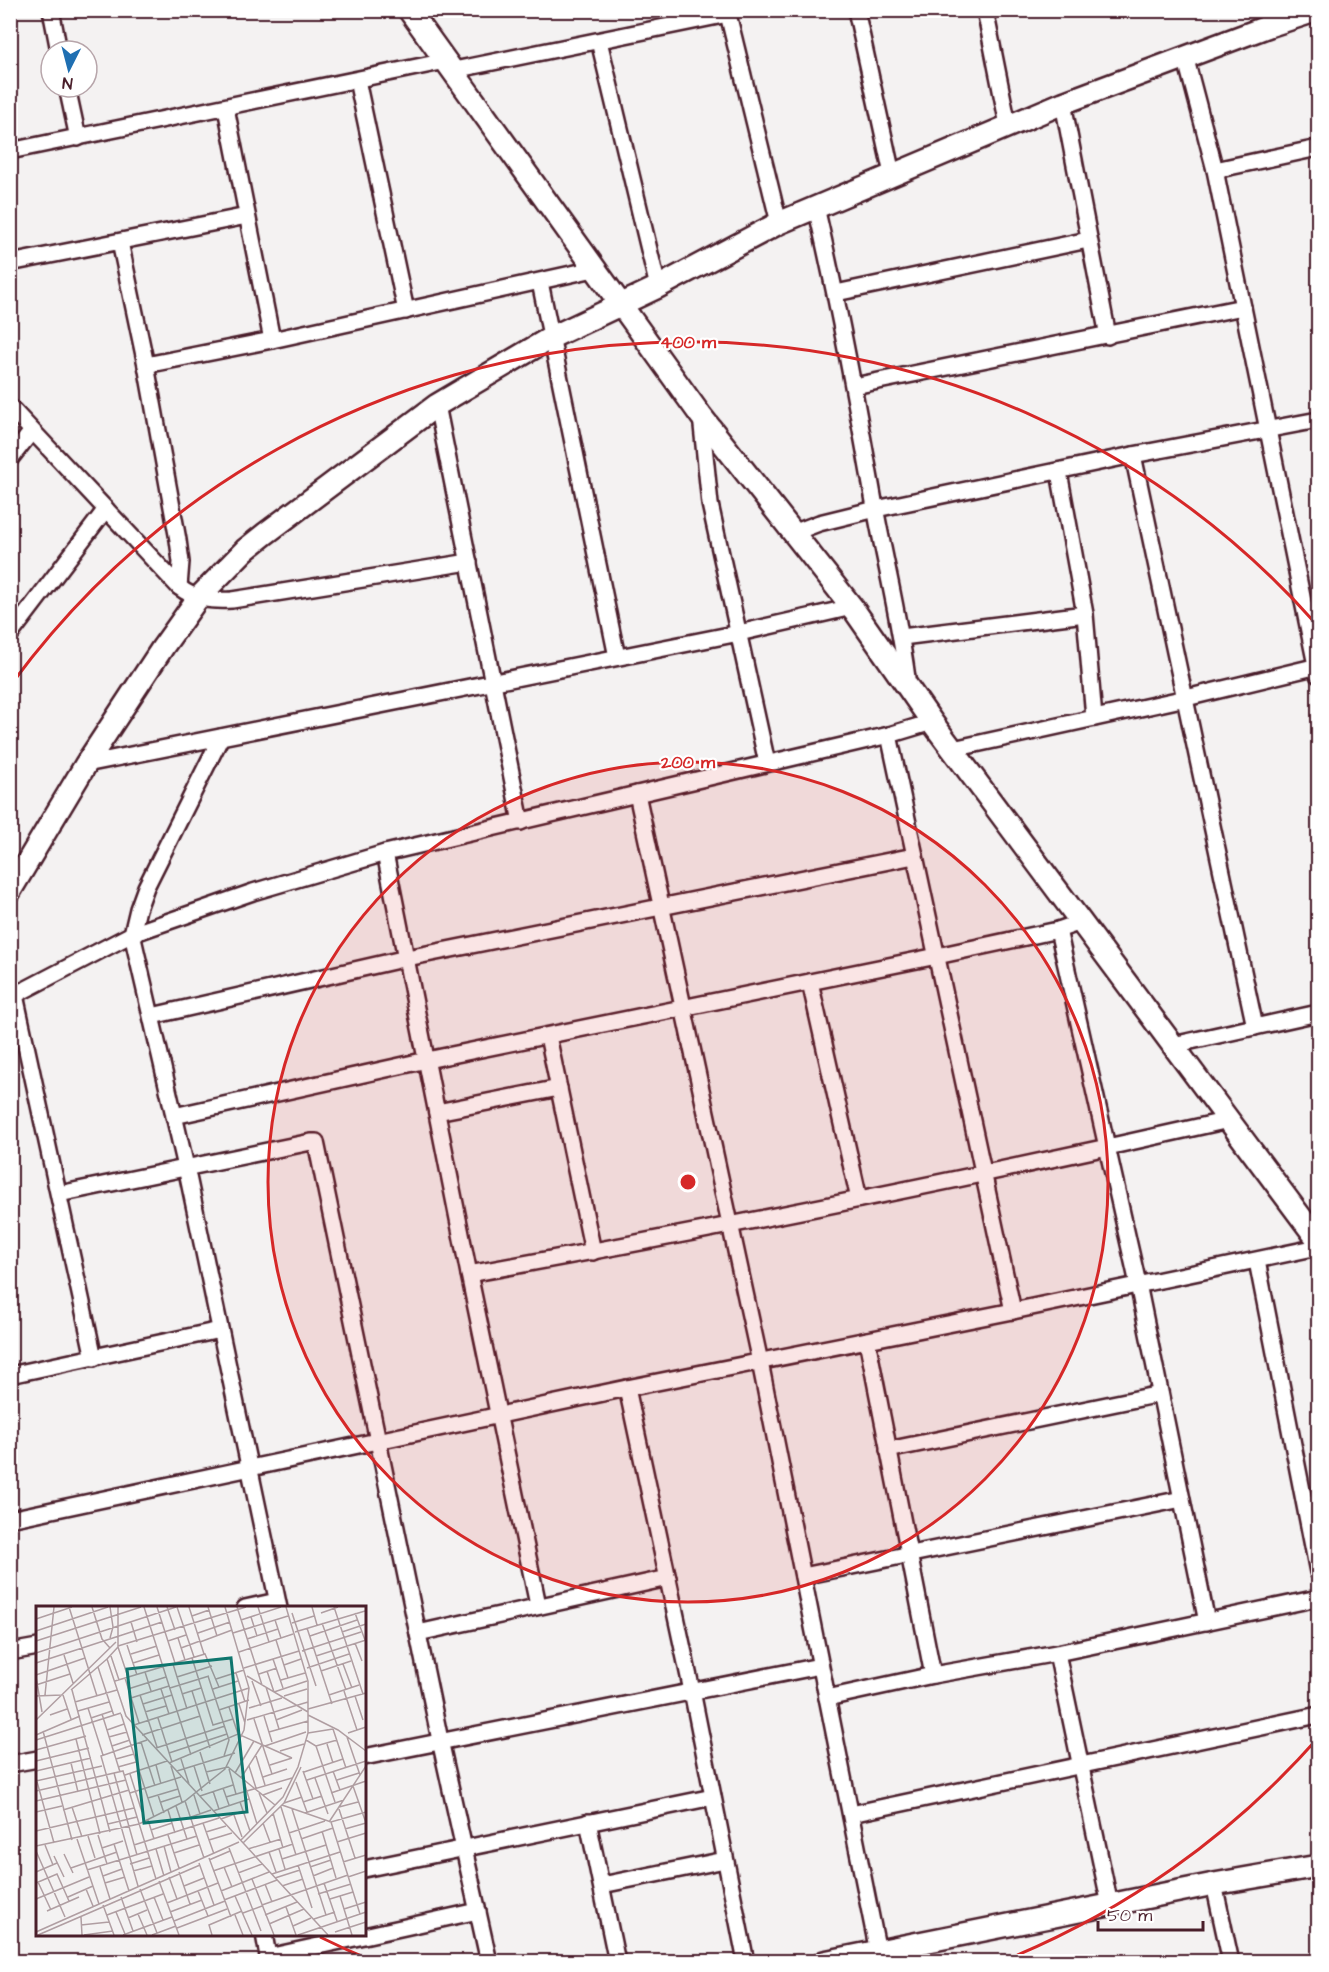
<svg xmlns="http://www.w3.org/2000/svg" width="1329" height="1972" viewBox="0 0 1329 1972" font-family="'Architects Daughter',sans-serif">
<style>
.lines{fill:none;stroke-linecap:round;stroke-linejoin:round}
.street-casing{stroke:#4a1f2b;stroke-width:20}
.secondary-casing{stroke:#4a1f2b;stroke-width:26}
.street{stroke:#fff;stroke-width:15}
.secondary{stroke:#fff;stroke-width:21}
.ring{fill:none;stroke:#d62828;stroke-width:3}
.inset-road{fill:none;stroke:#b09ea2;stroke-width:1.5}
.view{fill:#0f766e;fill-opacity:0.15;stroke:#0f766e;stroke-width:3}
.inset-edge{fill:none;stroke:#4a1f2b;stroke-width:3}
.centre{fill:#d62828;stroke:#fff;stroke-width:3}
.ring-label{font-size:18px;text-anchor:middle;font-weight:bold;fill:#d62828;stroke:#fff;stroke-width:4.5;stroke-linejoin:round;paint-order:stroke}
</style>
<rect width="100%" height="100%" fill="#f4f2f2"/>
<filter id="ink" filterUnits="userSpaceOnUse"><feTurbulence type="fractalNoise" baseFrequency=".0167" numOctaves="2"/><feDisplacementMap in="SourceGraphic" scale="12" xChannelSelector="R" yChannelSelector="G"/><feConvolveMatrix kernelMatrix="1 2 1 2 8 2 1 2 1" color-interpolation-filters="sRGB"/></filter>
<g filter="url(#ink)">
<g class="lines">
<g class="street-casing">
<g id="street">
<path d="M 51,10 L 59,51"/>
<path d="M 727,10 L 779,223"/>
<path d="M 856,10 L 892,174"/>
<path d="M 985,10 L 1008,125"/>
<path d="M 1266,10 L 1269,26"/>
<path d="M 599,41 L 658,287"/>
<path d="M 1185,56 L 1215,170 L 1318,675"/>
<path d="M 454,70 L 728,14"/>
<path d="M 357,80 L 406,311"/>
<path d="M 67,87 L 78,138"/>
<path d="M 1063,103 L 1108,336"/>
<path d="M 226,108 L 272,340"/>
<path d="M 10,151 L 446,61"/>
<path d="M 1215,170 L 1318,148"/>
<path d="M 816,207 C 839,306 857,406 875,507 C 886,567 901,625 908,686"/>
<path d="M 120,242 L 146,365 L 178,540 L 181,562 L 179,587"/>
<path d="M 10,263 L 247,216"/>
<path d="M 540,282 L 617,657"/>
<path d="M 836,293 L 1088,240"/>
<path d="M 146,365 L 272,340 L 594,269"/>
<path d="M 854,386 L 1243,307"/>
<path d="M 437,405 L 521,822"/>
<path d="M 10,407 L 179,587 C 195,600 212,601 232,600 L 469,562"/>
<path d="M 701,416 L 710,504 L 767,763"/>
<path d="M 1133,455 L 1255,1027"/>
<path d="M 10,459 L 32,431"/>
<path d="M 1059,472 L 1085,614 L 1094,718"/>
<path d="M 793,533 L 819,523 L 876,509 L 1133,455 L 1318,420"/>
<path d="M 10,635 L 106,509"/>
<path d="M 902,637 L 1085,614"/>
<path d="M 889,735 L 1013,1311"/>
<path d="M 221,737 L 146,887 L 138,909 L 132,934 L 186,1167 L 279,1608"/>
<path d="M 953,749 L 1186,698 L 1318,666"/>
<path d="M 86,764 L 739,633 L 852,607"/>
<path d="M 637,794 L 760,1362 L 880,1962"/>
<path d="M 385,853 L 469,1274 L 538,1605"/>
<path d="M 1058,930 L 1138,1284 L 1207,1622"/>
<path d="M 810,982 L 859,1199"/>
<path d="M 10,992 L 15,995 L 132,934 L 253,892 L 385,853 L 889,735 L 932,722"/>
<path d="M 15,995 L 94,1358"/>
<path d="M 152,1016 L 407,958 L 914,856"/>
<path d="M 548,1036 L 593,1252"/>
<path d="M 1173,1045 L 1318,1013"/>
<path d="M 437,1112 L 559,1088"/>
<path d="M 174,1116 L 427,1060 L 937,956 L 1058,930 L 1081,922"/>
<path d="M 59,1194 L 311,1142 L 316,1142 L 440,1740 L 489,1962"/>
<path d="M 1257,1261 L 1318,1572"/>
<path d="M 469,1274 C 723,1228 977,1177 1229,1120"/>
<path d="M 867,1340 L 933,1675"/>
<path d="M 10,1375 L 220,1330"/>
<path d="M 627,1388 L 692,1691 L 746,1962"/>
<path d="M 888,1450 L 1160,1394"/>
<path d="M 10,1519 L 627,1388 L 1013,1311 L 1318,1247"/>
<path d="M 803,1576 L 1182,1499"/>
<path d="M 245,1608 L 277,1601"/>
<path d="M 418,1633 L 668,1578"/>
<path d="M 10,1652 L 38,1647"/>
<path d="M 1057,1653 L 1110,1905"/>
<path d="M 827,1698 L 933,1675 L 1057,1653 L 1318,1598"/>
<path d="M 364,1757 L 820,1666"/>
<path d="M 10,1764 L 38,1759"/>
<path d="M 851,1814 L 1318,1715"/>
<path d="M 588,1822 L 617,1962"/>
<path d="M 364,1869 L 713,1797"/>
<path d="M 1214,1884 L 1231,1962"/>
<path d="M 602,1885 L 725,1860"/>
<path d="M 264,1934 L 269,1962"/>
<path d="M 268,1957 L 478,1911"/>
</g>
</g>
<g class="secondary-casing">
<g id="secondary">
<path d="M 409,10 L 701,416 L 852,607 L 932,722 L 1318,1240"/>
<path d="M 10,891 L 86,764 L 163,647 L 198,598 L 245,550 L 265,534 L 437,405 L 552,337 L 658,287 L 779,223 L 1063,103 L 1269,26 L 1318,10"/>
<path d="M 824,1962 L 1214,1884 L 1318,1866"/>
</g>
</g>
<use href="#street" class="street"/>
<use href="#secondary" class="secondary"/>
</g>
</g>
<circle cx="688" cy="1182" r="420" fill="#d62828" fill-opacity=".12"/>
<g class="ring">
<circle cx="688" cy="1182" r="420"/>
<path d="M1317 1739A840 840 0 0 1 1003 1961M373 1961A840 840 0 0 1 320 1937M13 682A840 840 0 0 1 1317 625"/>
</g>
<g transform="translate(36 1606)">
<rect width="330" height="330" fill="#f4f2f2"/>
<path class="inset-road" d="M 33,1 L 61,90M 56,1 L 66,33 L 74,42M 74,1 L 77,21 L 74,32M 82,1 L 82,41 L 71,53 L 90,110 L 292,329M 108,1 L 155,149M 121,1 L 139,57M 131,1 L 139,24M 141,1 L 158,51M 153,1 L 168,48M 172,1 L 181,30M 201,1 L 226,79M 222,1 L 233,36M 276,1 L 281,19M 298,1 L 327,88M 256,7 L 280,80M 285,7 L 302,1M 319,7 L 329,34M 156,10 L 173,4M 215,11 L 221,30M 0,13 L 36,1M 205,14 L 245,1M 239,14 L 245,32M 95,16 L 101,36M 256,17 L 278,10M 286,17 L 310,84M 271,22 L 296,98M 0,25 L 72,1M 259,26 L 329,5M 306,26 L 330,18M 162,27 L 194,16M 197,27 L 252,10M 274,30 L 321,14M 142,32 L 149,54M 211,33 L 242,23M 240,34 L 252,72M 0,35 L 105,1M 132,35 L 150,29M 164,36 L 196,24M 319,37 L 326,55M 91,39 L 101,69M 82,40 L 210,1M 82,41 L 92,71M 145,42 L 164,35M 266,45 L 325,26M 203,46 L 257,28M 0,47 L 140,1M 95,48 L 121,40M 28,49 L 37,77M 75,50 L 83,74M 280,50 L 330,34M 156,52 L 177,119 L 197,113M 237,53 L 247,82M 0,57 L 126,16M 97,57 L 123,49M 137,58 L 151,103M 307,58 L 316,82M 248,59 L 265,53M 62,61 L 78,110M 208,62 L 263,45M 271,62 L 313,48M 231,65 L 238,86M 285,65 L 315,55M 109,66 L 115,85M 200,67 L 209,96M 223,68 L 241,62M 0,69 L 49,52M 172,70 L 193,134 L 188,150M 211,70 L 272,106M 0,71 L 6,106M 141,71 L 176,60M 89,72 L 103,117M 180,73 L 208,64M 245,74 L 269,67M 79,75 L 169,48 L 183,81M 216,75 L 225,100M 0,79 L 34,68M 230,81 L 243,123M 134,82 L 173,70M 92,83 L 130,71M 125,83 L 133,108M 177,83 L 202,75M 35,84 L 71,53M 36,84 L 74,226M 156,85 L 174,142M 308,85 L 321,124M 238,86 L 271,75M 146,88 L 165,82M 9,89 L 18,1M 27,89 L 35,113M 104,89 L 121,141M 293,89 L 323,79M 0,90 L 26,89M 248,90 L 271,83M 319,90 L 327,114M 95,92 L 133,80M 39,96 L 81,84M 107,98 L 136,89M 203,98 L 209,117M 193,101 L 202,128M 52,102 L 67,149M 213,102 L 246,92M 272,103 L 330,87M 183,104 L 213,94M 42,105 L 73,96M 109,106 L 130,100M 66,108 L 84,166M 85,108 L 118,211M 14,109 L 31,103M 272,109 L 302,124 L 330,145M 228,110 L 236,136M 55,112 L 76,105M 122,112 L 136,156M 218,113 L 236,168M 0,114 L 80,36M 211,114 L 272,96M 240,114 L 266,104M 98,119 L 213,82M 297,123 L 310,162M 71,124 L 88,118M 7,125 L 36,234M 233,126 L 272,115M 272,127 L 297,123M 312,127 L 330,121M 0,129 L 44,110M 106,129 L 164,110M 73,131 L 91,126M 311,131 L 324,169M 40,133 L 64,228M 0,134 L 85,107M 270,134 L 280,140 L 299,196M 105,136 L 119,180M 291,138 L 297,157M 76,140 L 94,134M 229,140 L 270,126M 280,140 L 301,134M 120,142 L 189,120M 0,144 L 50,130M 244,145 L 268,138M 164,146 L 174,178M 133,147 L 191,128M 220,150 L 229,179M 80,153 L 98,148M 145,153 L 153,178M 0,155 L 53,142M 35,157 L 42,186M 133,157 L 202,128 L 256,152M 120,159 L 125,178M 234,159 L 256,152M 135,160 L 146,196M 158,160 L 166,185M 213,160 L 220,182M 82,161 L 100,156M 193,163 L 200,188M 0,165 L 55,152M 141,165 L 199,147M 267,165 L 277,193M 297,165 L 304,184M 170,166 L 192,161 L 239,199M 268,166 L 307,153M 78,167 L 101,249M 199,167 L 218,135M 94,168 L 106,206M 89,169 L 131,155M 227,171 L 251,163M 0,172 L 18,237M 205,172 L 226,139M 279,172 L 292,208M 271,174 L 330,155M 301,174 L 323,167M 0,175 L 66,160M 208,176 L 221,218M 260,176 L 271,206M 317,180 L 330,217M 187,182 L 193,199M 0,185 L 87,165 L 120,273M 177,185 L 183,203M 94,187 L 145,171M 223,187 L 231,207M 295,187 L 330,175M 122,189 L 128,207M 158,189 L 164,208M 227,189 L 246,182M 164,190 L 197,179M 190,191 L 256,172M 112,192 L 142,183M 0,195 L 90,174M 149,195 L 168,252M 125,196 L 144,190M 204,196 L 214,225M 267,196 L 286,190M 248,197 L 266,191M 246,199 L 295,216 L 330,206M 140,200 L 151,233M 36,201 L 46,231M 245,201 L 260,249M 303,201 L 322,196M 256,203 L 290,309M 303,203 L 319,252M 27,204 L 93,184M 132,204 L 139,227M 177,205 L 213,193M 0,206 L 26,200M 237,207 L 247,242M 269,207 L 308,194M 198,209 L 206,231M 155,211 L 175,204M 185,213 L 207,205M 112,214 L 118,233M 293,216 L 330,160M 295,216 L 324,308M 167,217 L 178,248M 227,217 L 234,236M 72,218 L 101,211M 309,223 L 330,217M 115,224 L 136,217M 0,225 L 98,202M 286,225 L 300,272M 170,226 L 190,220M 253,227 L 289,215M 62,229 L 71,258M 132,229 L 143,262M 52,230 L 59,252M 41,233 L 63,298M 265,233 L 297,222M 173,234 L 196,227M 205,234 L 247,191 L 262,161 L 272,127 L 272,75 L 250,1M 301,236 L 330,227M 207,237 L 248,197 L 265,161M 78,238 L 93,285M 9,239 L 17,259M 98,239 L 183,212M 0,240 L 103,218 L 149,195 L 189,163 L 208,124 L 213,82 L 189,1M 128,240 L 135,266M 66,242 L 87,235M 193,242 L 225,325M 120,243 L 128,270M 212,243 L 245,233M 243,243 L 249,263M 0,245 L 29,311M 233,246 L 240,266M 138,247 L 163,239M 28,248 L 37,267M 18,250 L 28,271M 173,252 L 195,311M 246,253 L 290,239M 173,254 L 194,245M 307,256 L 330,249M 163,257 L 178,299M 94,258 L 113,252M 262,259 L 276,302M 64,261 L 74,293M 188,261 L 196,281M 274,261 L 295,254M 35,262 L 81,246M 51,264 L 161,230M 97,265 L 116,260M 177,265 L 257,238M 0,266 L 21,257M 143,266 L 154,298M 202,267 L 226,258M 236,268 L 304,246M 67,270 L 86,263M 277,270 L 297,262M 133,271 L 141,293M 312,271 L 330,265M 239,272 L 264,264M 216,273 L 238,329M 123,275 L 143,329M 2,276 L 15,304M 0,277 L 21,268 L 33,295M 69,277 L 89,271M 288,277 L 301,315M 229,278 L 236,296M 102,280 L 65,150 L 111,134M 148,280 L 168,272M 246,280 L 267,273M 50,283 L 57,300M 104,283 L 121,327M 162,285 L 172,310M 185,285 L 233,266M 282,288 L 315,278M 199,290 L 216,329M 304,290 L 316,329M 32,291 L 57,280M 85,291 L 97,325M 118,291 L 127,314M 0,293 L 53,271M 294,293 L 317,286M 188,294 L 241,274M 131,297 L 182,277M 67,299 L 78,329M 226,299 L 312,269M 250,301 L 260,329M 308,303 L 330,296M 11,305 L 43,291M 80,306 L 89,328M 134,306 L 166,294M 207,307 L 226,300M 102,308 L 111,329M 71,309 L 127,288M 199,309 L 207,329M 229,309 L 261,296M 45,311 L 46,329M 92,312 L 111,304M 278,313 L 299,306M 138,315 L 189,295M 233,318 L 268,303M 45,319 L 73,316M 257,320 L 275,312M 141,322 L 191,303M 0,326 L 203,236M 299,326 L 330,316M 2,329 L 164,259M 48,329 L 77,325M 87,329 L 136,311M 116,329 L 140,320M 176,329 L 173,319 L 206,305M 262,329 L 330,306"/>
<path class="view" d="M 195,52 L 211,206 L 108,217 L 91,63 Z"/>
<rect width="330" height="330" class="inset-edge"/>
</g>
<circle cx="688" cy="1182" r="9" class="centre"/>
<g class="ring-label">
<text x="688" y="348">400 m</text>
<text x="688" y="768">200 m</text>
</g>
<rect width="1329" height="1972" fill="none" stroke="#fff" stroke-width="36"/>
<rect x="18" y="18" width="1293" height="1936" fill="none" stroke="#4a1f2b" stroke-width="2" filter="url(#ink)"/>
<g transform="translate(69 69) rotate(186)"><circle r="28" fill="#ffffff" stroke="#b7a5aa" stroke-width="1.5"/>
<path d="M0-4.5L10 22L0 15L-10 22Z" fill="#1f6fb2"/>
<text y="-9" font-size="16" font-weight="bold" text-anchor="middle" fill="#4a1f2b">N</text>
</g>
<path d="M1098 1921v9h105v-9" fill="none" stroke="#4a1f2b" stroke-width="3"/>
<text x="1107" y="1921" font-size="18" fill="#4a1f2b" stroke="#ffffff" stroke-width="4.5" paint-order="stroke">50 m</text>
</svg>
